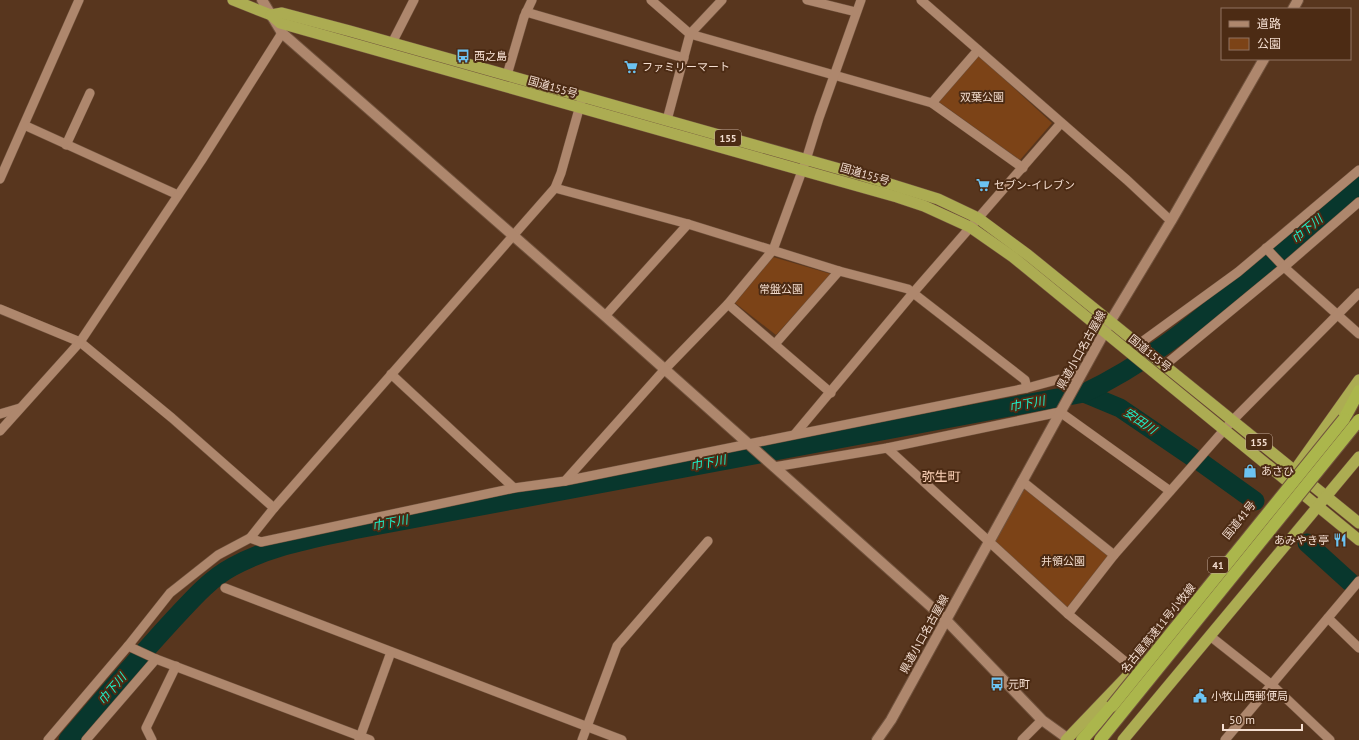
<svg xmlns="http://www.w3.org/2000/svg" width="1359" height="740" viewBox="0 0 1359 740" font-family="'PT Sans','Noto Sans JP',sans-serif">
<style>
.green{fill:#7c4317}
.lines{fill:none;stroke-linecap:round;stroke-linejoin:round}
.river{stroke:#08372d;stroke-width:19}
.minor-casing{stroke:#70523d;stroke-width:10}
.tertiary-casing{stroke:#70523d;stroke-width:12}
.secondary-casing{stroke:#70523d;stroke-width:12}
.trunk-casing{stroke:#70523d;stroke-width:12}
.motorway-casing{stroke:#70523d;stroke-width:14}
.minor{stroke:#ae876d;stroke-width:9}
.tertiary{stroke:#ae876d;stroke-width:10}
.secondary{stroke:#ae876d;stroke-width:10}
.trunk{stroke:#acac52;stroke-width:11}
.motorway{stroke:#abb64c;stroke-width:12}
.motorway-bridge-casing{stroke:#70523d;stroke-width:14;stroke-linecap:butt}
.motorway-bridge{stroke:#abb64c;stroke-width:12}
.labels{text-anchor:middle;stroke-width:4;stroke-linejoin:round;paint-order:stroke}
.shield{fill:#4c2b14;stroke:#c2a898;stroke-width:1}
.shield-label{font-size:10px;font-weight:bold;fill:#f4ded1}
.poi-label{font-size:11px;fill:#f4ded1;stroke:#4c2b14;text-anchor:start}
.street-label{font-size:11px;fill:#f4ded1;stroke:#4c2b14}
.park-label{font-size:11px;fill:#f0d9ca;stroke:#4c2b14}
.water-label{font-size:12px;font-style:italic;fill:#1cf2ca;stroke:#4c2b14}
.quarter-label{font-size:13px;fill:#fed3b8;stroke:#4c2b14}
</style>
<rect width="100%" height="100%" fill="#58361e"/>
<g class="green">
<path d="M 978,55 L 1052,123 L 1020,160 L 939,102 Z"/>
<path d="M 773,257 L 831,274 L 776,335 L 735,303 Z"/>
<path d="M 1022,481 L 1114,555 L 1068,614 L 989,542 Z"/>
</g>
<g class="lines">
<g class="river">
<path d="M 1084,393 L 1120,408 L 1192,457"/>
<path d="M 1202,463 L 1255,501"/>
<path d="M 1307,543 L 1350,582"/>
<path d="M 68,740 C 102,700 136,660 172,621 C 190,602 208,580 232,567 C 270,546 312,539 353,530 L 1084,393 C 1142,366 1192,326 1240,285 C 1280,252 1320,219 1359,186"/>
</g>
<g class="minor-casing">
<g id="minor">
<path d="M 651,0 L 690,34 L 932,103 L 1023,168"/>
<path d="M 807,0 L 856,12"/>
<path d="M 921,0 L 1127,180 L 1171,221"/>
<path d="M 526,12 L 684,58"/>
<path d="M 392,43 L 414,0"/>
<path d="M 507,75 L 524,17 L 532,0"/>
<path d="M 932,103 L 978,50"/>
<path d="M 667,120 L 690,34 L 722,0"/>
<path d="M 24,125 L 178,195"/>
<path d="M 66,145 L 90,93"/>
<path d="M 0,179 L 79,0"/>
<path d="M 555,188 L 688,224 L 839,271 L 908,289 L 1025,380 L 1027,388"/>
<path d="M 1266,248 L 1284,267 L 1359,334"/>
<path d="M 728,304 L 831,393"/>
<path d="M 0,309 L 80,342 L 172,418 L 274,508"/>
<path d="M 605,316 L 688,224"/>
<path d="M 775,344 L 839,271"/>
<path d="M 1139,344 L 1238,272 L 1359,170"/>
<path d="M 1165,365 L 1284,267 L 1359,202"/>
<path d="M 391,374 L 514,488"/>
<path d="M 0,414 L 20,408"/>
<path d="M 0,431 L 80,342 L 201,161 L 282,33"/>
<path d="M 795,434 L 913,293 L 1061,123"/>
<path d="M 887,448 L 1068,614 L 1134,669"/>
<path d="M 774,467 L 887,448 L 1060,412 L 1170,491"/>
<path d="M 565,481 L 1027,388 L 1082,373"/>
<path d="M 1022,481 L 1114,555"/>
<path d="M 250,538 L 261,542 L 514,488 L 565,481 L 665,369 L 728,304 L 773,250 L 806,160 L 819,118 L 861,0"/>
<path d="M 225,588 L 622,740"/>
<path d="M 1068,614 L 1114,555 L 1232,421 L 1359,293"/>
<path d="M 1328,618 L 1359,648"/>
<path d="M 1210,636 L 1272,685 L 1330,740"/>
<path d="M 128,646 L 156,659 L 370,740"/>
<path d="M 48,740 L 128,646 L 170,593 L 218,555 L 250,538 L 274,508 L 555,188 L 561,173 L 581,102"/>
<path d="M 86,740 L 156,659"/>
<path d="M 152,740 L 146,728 L 176,666"/>
<path d="M 359,740 L 391,652"/>
<path d="M 582,740 L 617,646 L 708,541"/>
<path d="M 1022,740 L 1042,720"/>
<path d="M 1225,740 L 1359,581"/>
</g>
</g>
<g class="tertiary-casing">
<path id="tertiary" d="M 262,0 L 282,33 L 605,316 L 946,620 L 1042,720 L 1067,738"/>
</g>
<g class="secondary-casing">
<g id="secondary">
<path d="M 1293,9 L 1298,0"/>
<path d="M 877,740 L 891,720 L 1110,322 L 1171,221 L 1264,59"/>
</g>
</g>
<g class="trunk-casing">
<g id="trunk">
<path d="M 233,0 L 271,15 L 280,23 L 897,197 L 924,206 L 970,227 L 1013,257 L 1359,540"/>
<path d="M 271,15 L 282,13 L 350,31 L 861,175 L 938,199 L 978,218 L 1028,255 L 1359,523"/>
<path d="M 1290,477 L 1359,380"/>
<path d="M 1066,740 L 1134,669 L 1156,642"/>
<path d="M 1123,740 L 1359,457"/>
</g>
</g>
<g class="motorway-casing">
<g id="motorway">
<path d="M 1344,419 L 1359,391"/>
<path d="M 1082,740 L 1112,706"/>
</g>
</g>
<use href="#minor" class="minor"/>
<use href="#tertiary" class="tertiary"/>
<use href="#secondary" class="secondary"/>
<use href="#trunk" class="trunk"/>
<use href="#motorway" class="motorway"/>
<g class="motorway-bridge-casing">
<g id="motorway-bridge">
<path d="M 1112,706 L 1344,419"/>
<path d="M 1100,740 L 1359,420"/>
</g>
</g>
<use href="#motorway-bridge" class="motorway-bridge"/>
</g>
<defs>
<g id="bus-bare" transform="scale(1.08)"><path d="M-5-6H5V4H4V6H2V4H-2V6H-4V4H-5ZM-3.5-4V0h7V-4ZM-3.5 1.2v1.5H-2V1.2ZM2 1.2v1.5H3.5V1.2Z" fill="#6cc3f2" stroke="#4c2b14" stroke-width="2.5" paint-order="stroke"/></g>
<g id="supermarket-bare" transform="scale(1.08)"><path d="M-6-5.5h2.5l.6 2H6L4.5 2H-2.5L-4.4-4H-6ZM-1.5 3.2a1.3 1.3 0 1 0 .1 0ZM3 3.2a1.3 1.3 0 1 0 .1 0Z" fill="#6cc3f2" stroke="#4c2b14" stroke-width="2.5" paint-order="stroke"/></g>
<g id="shop-bare" transform="scale(1.08)"><path d="M-5-2.5h2.3a2.7 3.5 0 0 1 5.4 0H5L5.5 6h-11ZM-1.5-2.5h3a1.5 2.3 0 0 0-3 0Z" fill="#6cc3f2" stroke="#4c2b14" stroke-width="2.5" paint-order="stroke"/></g>
<g id="restaurant-bare" transform="scale(1.08)"><path d="M-5-6h1v4h1v-4h1v4h1v-4h1v5L-1.5 .5V6h-2V.5L-5-1ZM5-6V6H3V1.5H1.5Q1.5-4 5-6Z" fill="#6cc3f2" stroke="#4c2b14" stroke-width="2.5" paint-order="stroke"/></g>
<g id="civic-bare" transform="scale(1.08)"><path d="M-.6-6.5H3V-4.5H.6V-3L4-1V1h2V6H-6V1h2V-1L-.6-3ZM-1.2 2.5V6h2.4V2.5Z" fill="#6cc3f2" stroke="#4c2b14" stroke-width="2.5" paint-order="stroke"/></g>
</defs>
<g fill-rule="evenodd">
<use href="#bus-bare" x="463" y="56"/>
<use href="#supermarket-bare" x="631" y="67"/>
<use href="#supermarket-bare" x="983" y="185"/>
<use href="#shop-bare" x="1250" y="471"/>
<use href="#restaurant-bare" x="1340" y="540"/>
<use href="#bus-bare" x="997" y="684"/>
<use href="#civic-bare" x="1200" y="696"/>
</g>
<g class="labels">
<g class="shield">
<rect x="715" y="130" width="26" height="16" rx="3"/>
<rect x="1246" y="434" width="26" height="16" rx="3"/>
<rect x="1208" y="557" width="20" height="16" rx="3"/>
</g>
<g class="shield-label">
<text x="728" y="142">155</text>
<text x="1259" y="446">155</text>
<text x="1218" y="569">41</text>
</g>
<g class="poi-label">
<text x="474" y="60">西之島</text>
<text x="642" y="71">ファミリーマート</text>
<text x="994" y="189">セブン-イレブン</text>
<text x="1261" y="475">あさひ</text>
<text x="1329" y="544" text-anchor="end">あみやき亭</text>
<text x="1008" y="688">元町</text>
<text x="1211" y="700">小牧山西郵便局</text>
</g>
<g class="street-label">
<text transform="translate(553 87) rotate(16)" y="4">国道155号</text>
<text transform="translate(865 174) rotate(16)" y="4">国道155号</text>
<text transform="translate(1081 350) rotate(-61)" y="4">県道小口名古屋線</text>
<text transform="translate(1150 353) rotate(39)" y="4">国道155号</text>
<text transform="translate(1239 520) rotate(-51)" y="4">国道41号</text>
<text transform="translate(1158 628) rotate(-51)" y="4">名古屋高速11号小牧線</text>
<text transform="translate(924 634) rotate(-61)" y="4">県道小口名古屋線</text>
</g>
<g class="park-label">
<text x="982" y="101">双葉公園</text>
<text x="781" y="293">常盤公園</text>
<text x="1063" y="565">井領公園</text>
</g>
<g class="water-label">
<text transform="translate(1307 229) rotate(-40)" y="4">巾下川</text>
<text transform="translate(1027 404) rotate(-11)" y="4">巾下川</text>
<text transform="translate(1140 421) rotate(34)" y="4">安田川</text>
<text transform="translate(708 463) rotate(-11)" y="4">巾下川</text>
<text transform="translate(390 523) rotate(-11)" y="4">巾下川</text>
<text transform="translate(112 689) rotate(-50)" y="4">巾下川</text>
</g>
<g class="quarter-label">
<text x="941" y="481">弥生町</text>
</g>
</g>
<rect x="1221" y="8" width="130" height="52" fill="#4c2b14" stroke="#8f7360"/>
<rect x="1229" y="21" width="20" height="6" fill="#ae876d" stroke="#8f7360"/>
<text x="1257" y="28" font-size="12" fill="#f4ded1">道路</text>
<rect x="1229" y="38" width="20" height="12" fill="#7c4317" stroke="#8f7360"/>
<text x="1257" y="48" font-size="12" fill="#f4ded1">公園</text>
<path d="M1223 724v6h79v-6" fill="none" stroke="#f4ded1" stroke-width="2"/>
<text x="1229" y="724" font-size="12" fill="#f4ded1" stroke="#4c2b14" stroke-width="3" paint-order="stroke">50 m</text>
</svg>
